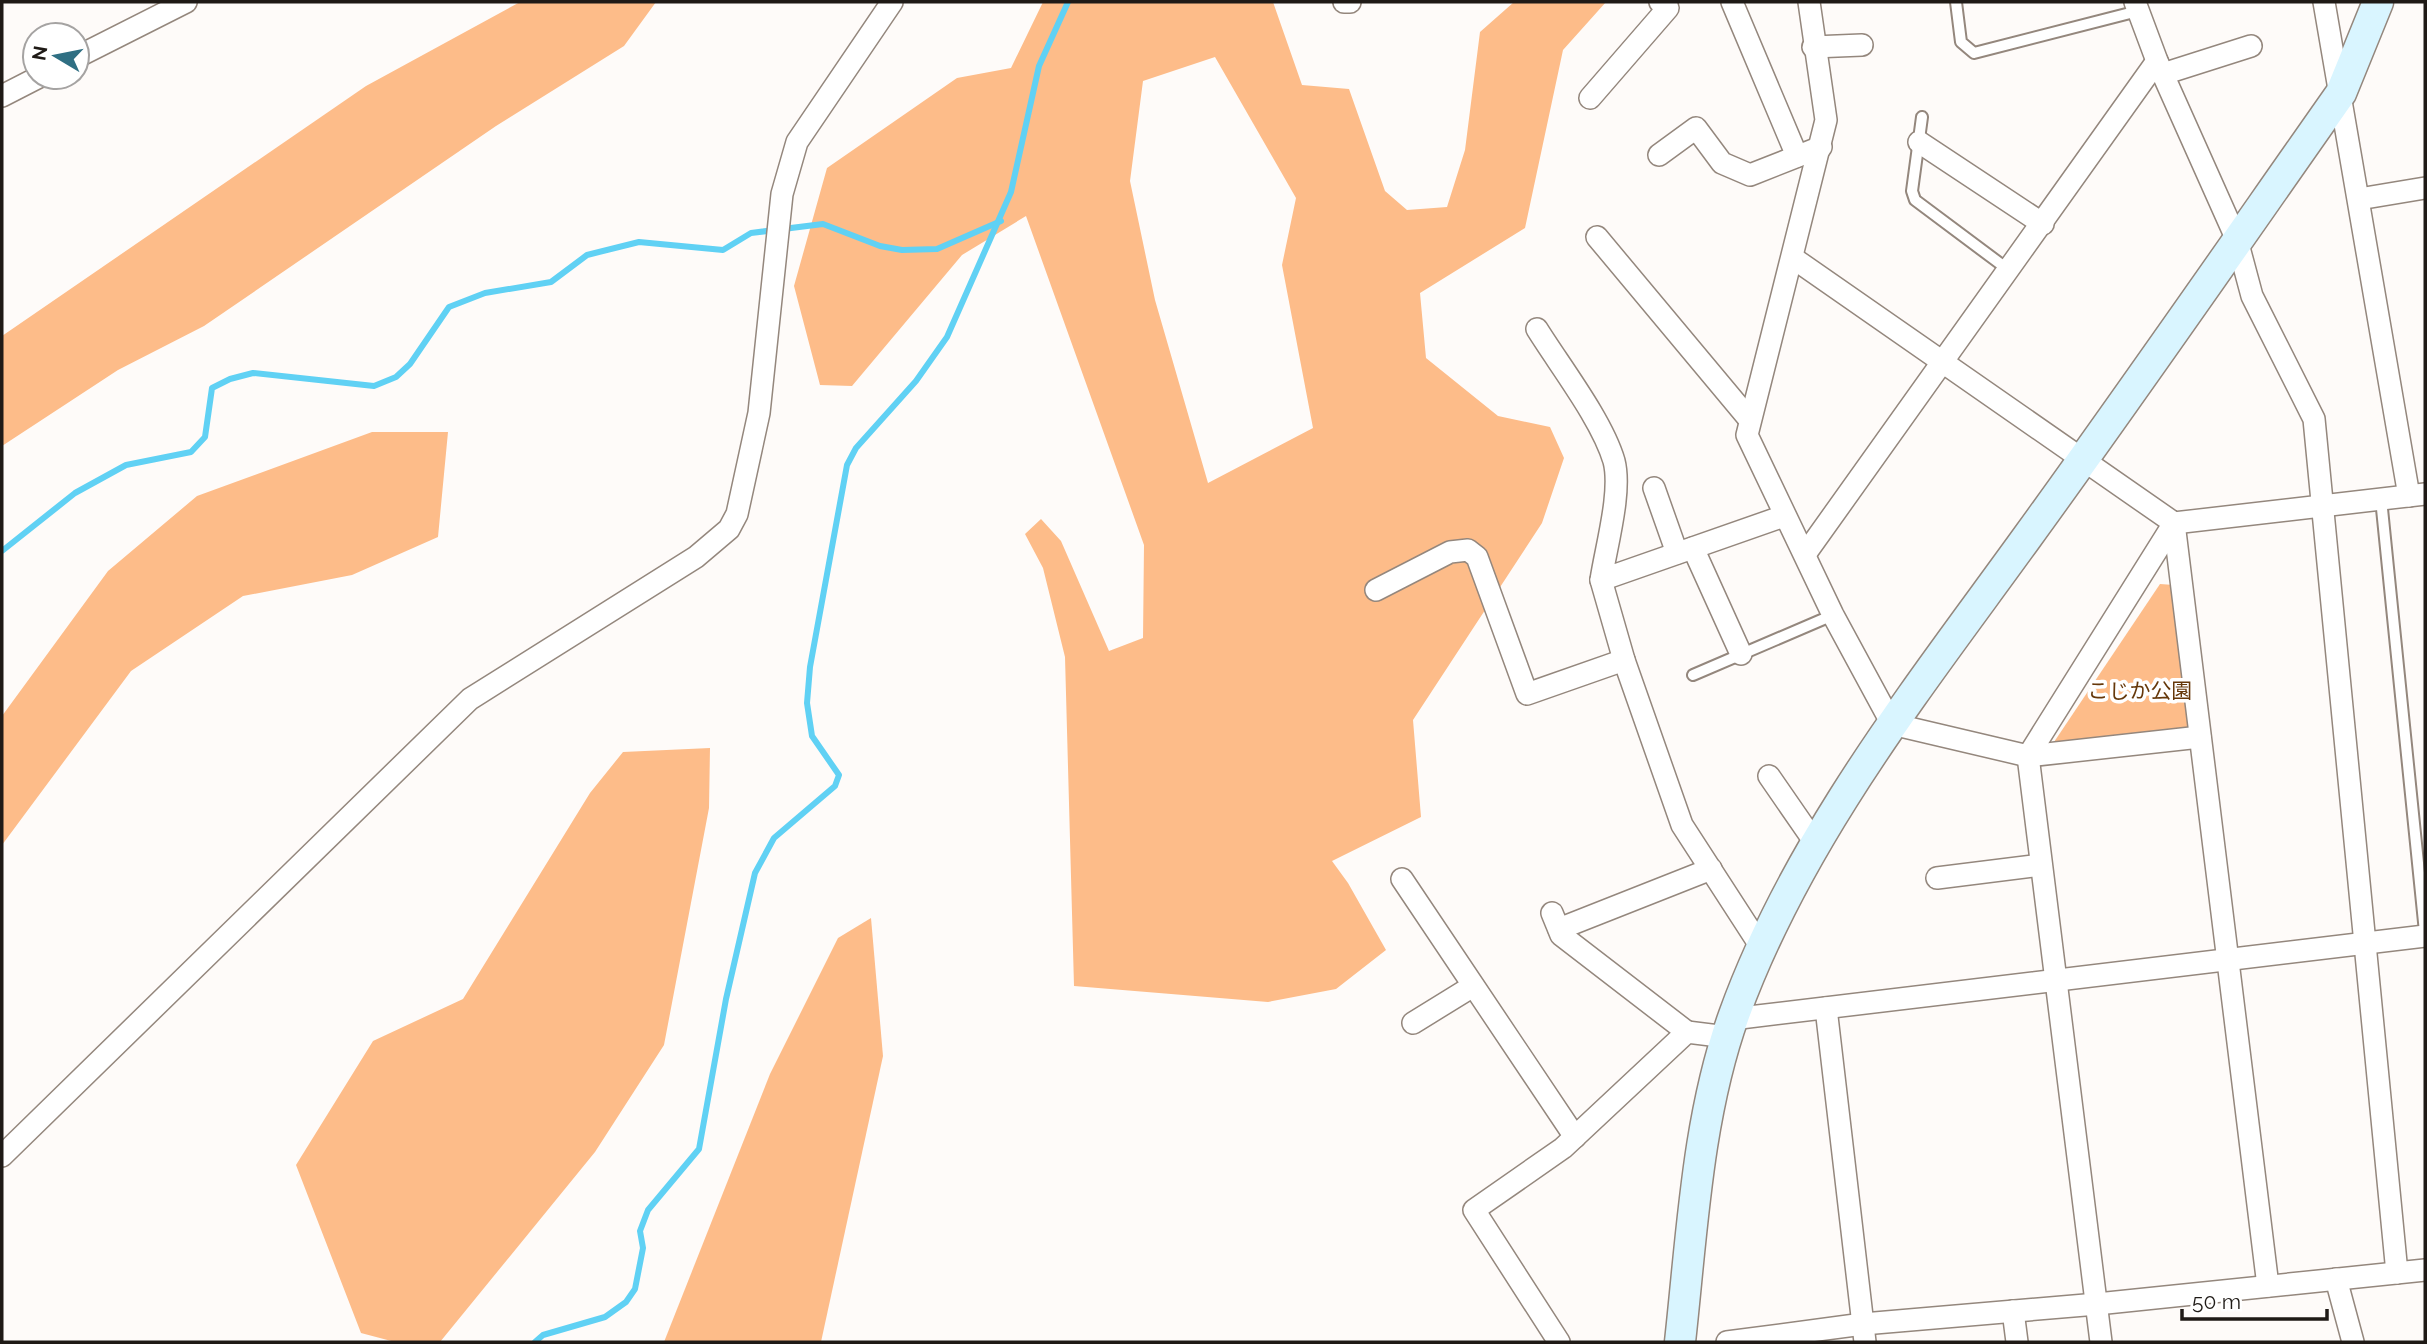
<svg xmlns="http://www.w3.org/2000/svg" width="2427" height="1344" viewBox="0 0 2427 1344" font-family="Raleway,'Noto Sans JP',sans-serif">
<style>
.green{fill:#fdbc89;fill-rule:evenodd}
.lines{fill:none;stroke-linecap:round;stroke-linejoin:round}
.stream{stroke:#60d1f4;stroke-width:6}
.lane-casing{stroke:#94877d;stroke-width:14}
.street-casing{stroke:#94877d;stroke-width:24}
.secondary-casing{stroke:#94877d;stroke-width:33}
.lane{stroke:#fff;stroke-width:10}
.street{stroke:#fff;stroke-width:21}
.secondary{stroke:#d9f5ff;stroke-width:30}
.labels{text-anchor:middle;stroke-width:7;stroke-linejoin:round;paint-order:stroke}
.park-label{font-size:21px;fill:#66380a;stroke:#fff}
</style>
<rect width="100%" height="100%" fill="#fefbf9"/>
<g class="green">
<path d="M 520,2 L 656,2 L 624,46 L 496,126 L 204,326 L 118,370 L 2,446 L 2,336 L 366,86 Z"/>
<path d="M 1043,2 L 1273,2 L 1302,85 L 1349,89 L 1385,191 L 1407,210 L 1447,207 L 1465,150 L 1480,32 L 1514,2 L 1606,2 L 1563,50 L 1525,228 L 1420,293 L 1426,358 L 1498,416 L 1550,427 L 1564,458 L 1542,523 L 1413,720 L 1421,817 L 1332,861 L 1348,883 L 1386,950 L 1336,989 L 1268,1002 L 1074,986 L 1065,657 L 1043,568 L 1025,534 L 1041,519 L 1061,541 L 1109,651 L 1143,638 L 1144,545 L 1026,216 L 962,255 L 852,386 L 820,385 L 794,286 L 827,168 L 957,78 L 1011,68 ZM 1215,57 L 1296,198 L 1282,265 L 1313,428 L 1208,483 L 1155,300 L 1130,181 L 1143,81 Z"/>
<path d="M 372,432 L 448,432 L 438,537 L 352,575 L 243,596 L 131,671 L 2,845 L 2,716 L 108,571 L 197,496 Z"/>
<path d="M 2160,584 L 2174,585 L 2188,731 L 2054,742 Z"/>
<path d="M 710,748 L 709,808 L 664,1045 L 595,1152 L 440,1342 L 395,1342 L 361,1333 L 296,1165 L 373,1041 L 463,999 L 590,793 L 623,752 Z"/>
<path d="M 871,918 L 883,1056 L 821,1342 L 664,1342 L 770,1074 L 838,938 Z"/>
</g>
<g class="lines">
<g class="stream">
<path d="M 2,551 L 75,493 L 126,465 L 191,452 L 205,437 L 212,388 L 230,379 L 253,373 L 374,386 L 396,377 L 410,364 L 449,307 L 485,293 L 551,282 L 587,255 L 639,242 L 723,250 L 751,233 L 823,224 L 880,246 L 902,250 L 937,249 L 1001,221"/>
<path d="M 535,1342 L 543,1335 L 605,1317 L 626,1302 L 635,1289 L 643,1248 L 640,1231 L 648,1210 L 699,1149 L 726,999 L 755,873 L 774,838 L 835,786 L 839,775 L 812,736 L 807,703 L 810,667 L 847,465 L 856,448 L 916,381 L 947,337 L 1011,192 L 1039,66 L 1068,2"/>
</g>
<g class="lane-casing">
<g id="lane">
<path d="M 1956,2 L 1961,42 L 1974,53 L 2138,11"/>
<path d="M 1922,117 L 1912,191 L 1915,200 L 2010,271"/>
<path d="M 2381,499 L 2425,932"/>
<path d="M 1693,675 L 1833,615"/>
</g>
</g>
<g class="street-casing">
<g id="street">
<path d="M 1344,2 L 1350,2"/>
<path d="M 1732,2 L 1797,156"/>
<path d="M 1809,2 L 1826,120 L 1747,435 L 1833,615 L 1892,724 L 2028,756 L 2200,737"/>
<path d="M 2135,2 L 2157,61 L 2237,240 L 2252,296 L 2314,419 L 2397,1273"/>
<path d="M 2324,2 L 2409,496"/>
<path d="M 1813,47 L 1862,45"/>
<path d="M 77,57 L 186,2"/>
<path d="M 2163,74 L 2251,46"/>
<path d="M 2,96 L 39,77"/>
<path d="M 1590,98 L 1668,8 L 1660,2"/>
<path d="M 1919,142 L 2043,224"/>
<path d="M 1659,155 L 1696,128 L 1722,163 L 1750,175 L 1821,147"/>
<path d="M 2359,199 L 2425,188"/>
<path d="M 1597,237 L 1749,419"/>
<path d="M 1793,258 L 2174,523 L 2425,494"/>
<path d="M 1537,329 C 1560,366 1602,420 1614,461 C 1622,492 1606,547 1601,580 L 1784,516"/>
<path d="M 1654,488 L 1677,553"/>
<path d="M 2174,523 L 2268,1286"/>
<path d="M 1693,548 L 1741,654"/>
<path d="M 1806,553 L 2157,61"/>
<path d="M 1601,580 L 1624,660"/>
<path d="M 1376,590 L 1450,552 L 1468,550 L 1477,557 L 1527,694 L 1624,660 L 1682,825 L 1761,947"/>
<path d="M 1769,776 L 1816,844"/>
<path d="M 1937,878 L 2041,865"/>
<path d="M 1402,879 L 1575,1137"/>
<path d="M 1552,913 L 1561,935 L 1687,1032"/>
<path d="M 1559,929 L 1711,869"/>
<path d="M 1826,1008 L 1865,1342"/>
<path d="M 1732,1019 L 2425,936"/>
<path d="M 1413,1023 L 1473,986"/>
<path d="M 2,1156 L 470,699 L 696,557 L 729,529 L 737,514 L 759,413 L 782,194 L 797,142 L 892,2"/>
<path d="M 2336,1279 L 2353,1342"/>
<path d="M 2013,1311 L 2017,1342"/>
<path d="M 1559,1342 L 1474,1210 L 1563,1148 L 1687,1032 L 1727,1037"/>
<path d="M 1727,1342 L 1863,1324 L 2097,1304 L 2425,1270"/>
<path d="M 2101,1342 L 2028,756 L 2174,523"/>
</g>
</g>
<g class="secondary-casing">
<path id="secondary" d="M 1680,1342 C 1692,1234 1697,1118 1734,1015 C 1798,838 1919,687 2028,536 C 2134,390 2237,241 2341,93 L 2378,2"/>
</g>
<use href="#lane" class="lane"/>
<use href="#street" class="street"/>
<use href="#secondary" class="secondary"/>
</g>
<g class="labels">
<g class="park-label">
<text x="2140" y="698">こじか公園</text>
</g>
</g>
<rect width="2427" height="1344" fill="none" stroke="#1f1a16" stroke-width="7"/>
<g transform="translate(56 56) rotate(280)"><circle r="33" fill="#ffffff" stroke="#a5a3a2" stroke-width="2"/>
<path d="M0-5L12 26L0 18L-12 26Z" fill="#2f6f83"/>
<text y="-10" font-size="19" font-weight="bold" text-anchor="middle" fill="#1f1a16">N</text>
</g>
<path d="M2182 1309v10h145v-10" fill="none" stroke="#1f1a16" stroke-width="3.5"/>
<text x="2192" y="1309" font-size="21" fill="#1f1a16" stroke="#ffffff" stroke-width="5" paint-order="stroke">50 m</text>
</svg>
